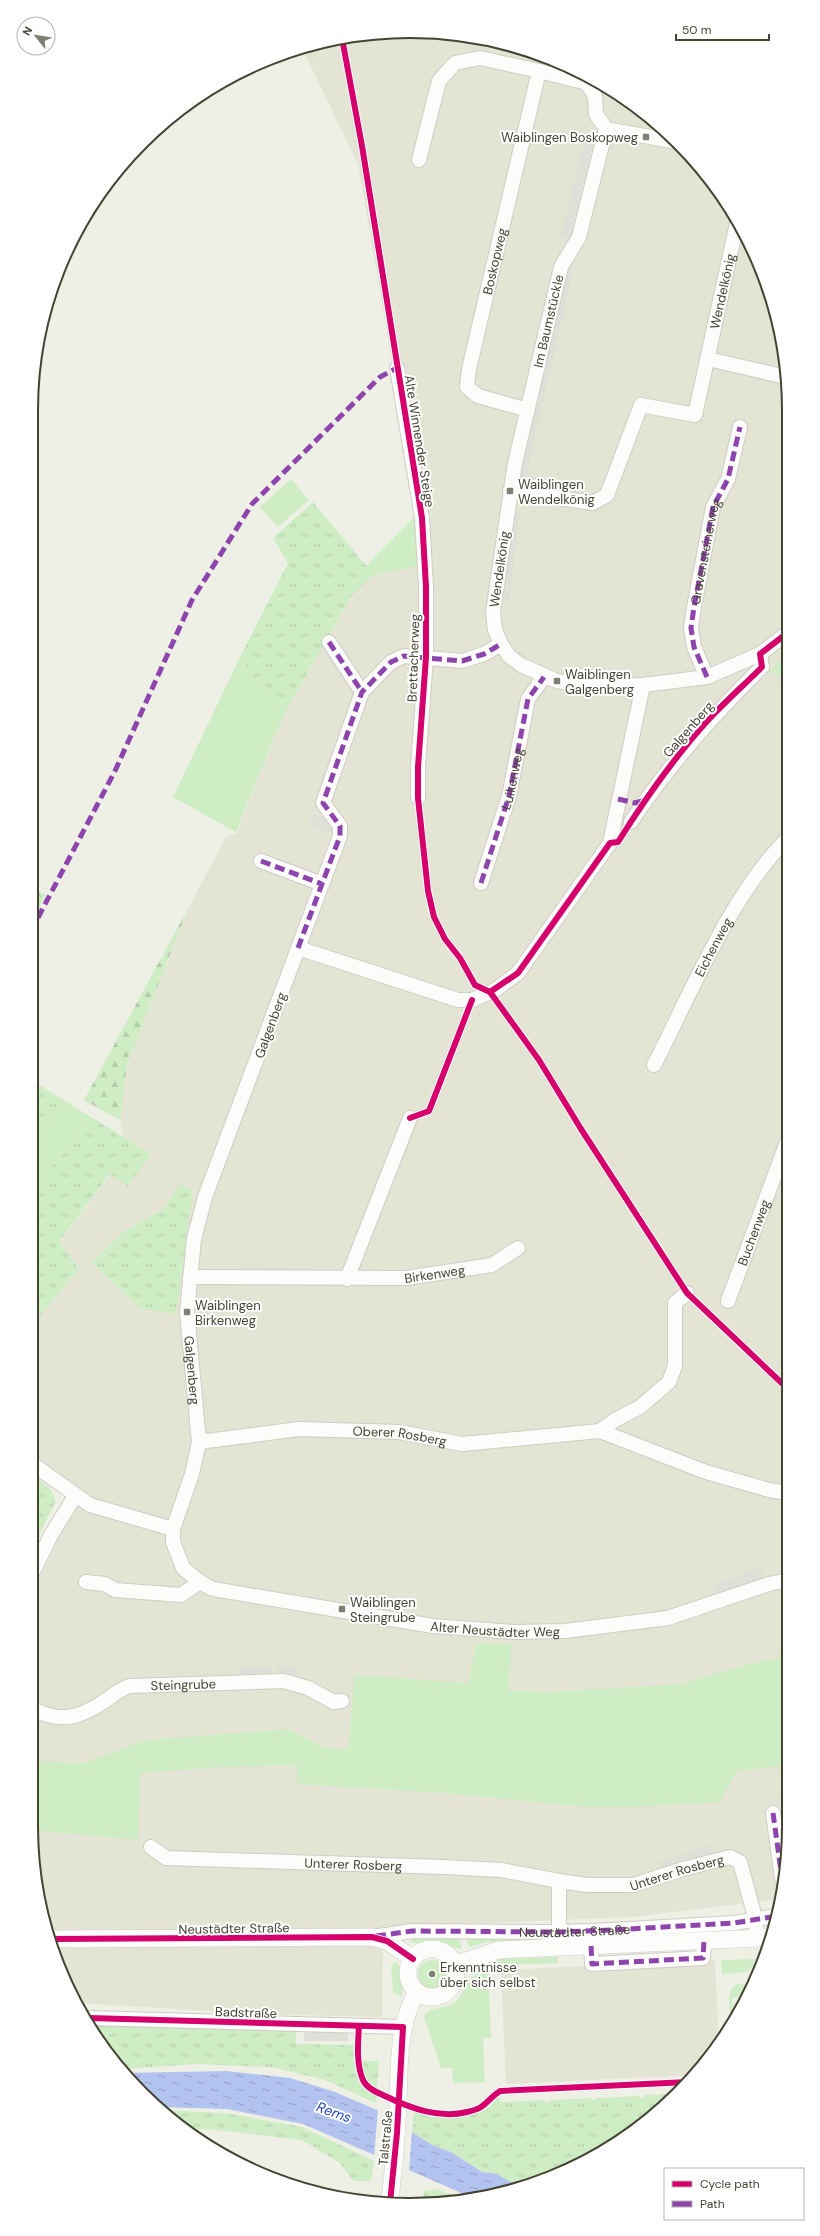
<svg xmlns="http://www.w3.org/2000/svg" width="820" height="2236" viewBox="0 0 820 2236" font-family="'DM Sans',sans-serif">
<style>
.residential{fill:#e3e4d3}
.grass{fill:url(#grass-tufts)}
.forest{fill:url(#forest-firs)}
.garden{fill:#cfedc4}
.parking{fill:#dedfd6}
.water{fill:url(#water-ripples)}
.pier{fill:#eef0e6}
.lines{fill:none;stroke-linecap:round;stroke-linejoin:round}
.minor-casing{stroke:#cdcdc4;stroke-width:16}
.tertiary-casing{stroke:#cdcdc4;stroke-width:18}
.minor{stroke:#fcfdfb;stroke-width:14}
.tertiary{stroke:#fcfdfb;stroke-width:17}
.quiet{stroke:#8e44ad;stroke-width:5;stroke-dasharray:10 5;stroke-linecap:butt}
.cycleway-casing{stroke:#fff;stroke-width:8}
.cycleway{stroke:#d6006c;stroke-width:6}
.poi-dot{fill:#808072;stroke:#fff;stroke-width:1.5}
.labels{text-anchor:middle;stroke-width:4;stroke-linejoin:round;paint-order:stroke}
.poi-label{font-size:13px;fill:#454433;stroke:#fff;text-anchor:start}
.street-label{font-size:13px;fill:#454433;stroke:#fff}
.water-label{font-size:14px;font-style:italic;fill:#2447b9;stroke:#fff}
.rim{fill:none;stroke:#454433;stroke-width:2}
</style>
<defs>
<pattern id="grass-tufts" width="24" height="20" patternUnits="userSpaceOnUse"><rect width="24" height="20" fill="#cfedc4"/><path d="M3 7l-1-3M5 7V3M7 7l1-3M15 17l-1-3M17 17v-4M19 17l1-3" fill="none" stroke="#b3cca9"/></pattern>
<pattern id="forest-firs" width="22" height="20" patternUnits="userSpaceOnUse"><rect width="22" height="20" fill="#cfedc4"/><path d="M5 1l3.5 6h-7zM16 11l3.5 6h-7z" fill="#b3cca9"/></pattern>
<pattern id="water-ripples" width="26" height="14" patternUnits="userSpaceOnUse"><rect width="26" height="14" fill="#b2c3f0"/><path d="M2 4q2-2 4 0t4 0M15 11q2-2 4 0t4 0" fill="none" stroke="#93a0c3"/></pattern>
</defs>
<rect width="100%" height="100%" fill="#eef0e6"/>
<g class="residential">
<path d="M 435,32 L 508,44 L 600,82 L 695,160 L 750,243 L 786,360 L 789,1826 L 779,1899 L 633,1917 L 383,1927 L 382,2017 L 255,2014 L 80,2003 L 60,1971 L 38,1900 L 31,1826 L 31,1597 L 57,1541 L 86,1493 L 31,1454 L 31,1327 L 79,1269 L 59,1243 L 111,1174 L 128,1186 L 151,1154 L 123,1136 L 120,1120 L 127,1063 L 189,907 L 226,837 L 237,832 L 283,716 L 352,595 L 374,575 L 421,566 L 418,513 L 358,164 L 302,48 L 360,34 Z"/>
<path d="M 715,1960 L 719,2043 L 694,2075 L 506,2084 L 501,1970 Z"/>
</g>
<g class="grass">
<path d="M 313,502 L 374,575 L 352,595 L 283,716 L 240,657 L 288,563 L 273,538 Z"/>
<path d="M 786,656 L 786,677 L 769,672 Z"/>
<path d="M 31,1080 L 67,1102 L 31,1146 Z"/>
<path d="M 91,1117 L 151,1154 L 128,1186 L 110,1174 L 59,1242 L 79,1269 L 31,1327 L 31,1191 Z"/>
<path d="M 180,1183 L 193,1192 L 176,1314 L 141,1309 L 92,1263 L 123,1232 L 163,1210 Z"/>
<path d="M 31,1474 L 50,1488 L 56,1501 L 31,1551 Z"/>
<path d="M 115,2023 L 296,2031 L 296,2044 L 354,2045 L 353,2061 L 379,2061 L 376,2103 L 325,2080 L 271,2067 L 197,2064 L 121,2069 L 93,2024 Z"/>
<path d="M 678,2094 L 621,2141 L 519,2187 L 497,2174 L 482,2172 L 451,2152 L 434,2146 L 412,2132 L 414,2112 C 438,2116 480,2124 497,2098 L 500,2098 L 500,2102 L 545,2100 L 545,2102 L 549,2102 L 549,2100 L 592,2098 L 592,2100 L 596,2100 L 596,2098 L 639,2096 L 640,2098 L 644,2098 L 644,2095 Z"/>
<path d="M 161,2110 L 226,2113 L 302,2127 L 374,2161 L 371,2181 L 353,2181 L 340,2163 L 302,2140 L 209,2129 L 184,2130 Z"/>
<path d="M 436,2189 L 437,2189 L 463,2200 L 435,2204 L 422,2204 L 424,2191 Z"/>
</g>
<g class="forest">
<path d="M 31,888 L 46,895 L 31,923 Z"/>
<path d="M 189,907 L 127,1063 L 120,1120 L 84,1100 Z"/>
</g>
<g class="garden">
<path d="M 291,479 L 309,500 L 278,527 L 260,507 Z"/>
<path d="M 418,513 L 421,566 L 374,575 L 366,566 Z"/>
<path d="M 240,657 L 283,716 L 236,832 L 173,797 Z"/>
<path d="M 67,1102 L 91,1117 L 31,1191 L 31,1146 Z"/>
<path d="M 476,1643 L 511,1644 L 509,1690 L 550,1692 L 682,1684 L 748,1664 L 789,1656 L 789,1765 L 737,1771 L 719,1802 L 638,1807 L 588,1807 L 445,1793 L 297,1784 L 298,1765 L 224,1767 L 140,1773 L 138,1840 L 31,1830 L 31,1761 L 84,1763 L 146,1740 L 288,1729 L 326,1748 L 349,1749 L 354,1675 L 469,1683 Z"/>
<path d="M 414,1937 L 458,1937 L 462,1949 L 432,1943 L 423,1944 L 410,1942 Z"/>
<path d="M 466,1937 L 554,1937 L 555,1942 L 487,1942 L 469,1947 Z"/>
<path d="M 557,1957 L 558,1963 L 477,1966 L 498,1959 Z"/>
<path d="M 755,1959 L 754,1966 L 747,1972 L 722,1974 L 721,1960 Z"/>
<circle cx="432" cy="1974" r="14"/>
<path d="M 396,1961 C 403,1972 405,1985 401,1997 L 393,1992 L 391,1966 Z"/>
<path d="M 480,1972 L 488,1972 L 491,2038 L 483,2038 L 485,2082 L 453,2083 L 452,2068 L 441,2068 L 424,2017 C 428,2006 445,2009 454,2003 C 466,1994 465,1978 480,1972 Z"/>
<path d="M 737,1984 L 749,1985 L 743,1997 L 732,1998 L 733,2019 L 731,2024 C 731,2012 725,1991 737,1984 Z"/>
</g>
<g class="parking">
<path d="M 584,143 L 593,145 L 570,239 L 561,237 Z"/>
<path d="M 564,270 L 573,272 L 525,479 L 517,477 Z"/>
<path d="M 529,476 L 549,480 L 547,489 L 527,485 Z"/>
<path d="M 561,483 L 586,486 L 585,495 L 560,492 Z"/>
<path d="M 511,511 L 520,512 L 509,601 L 500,600 Z"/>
<path d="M 313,814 L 334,822 L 330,833 L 309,825 Z"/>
<path d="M 760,1567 L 763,1578 L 717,1595 L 713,1585 Z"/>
<path d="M 271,1666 L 272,1676 L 239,1677 L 239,1667 Z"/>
<path d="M 278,1666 L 299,1668 L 298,1679 L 278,1677 Z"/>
<path d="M 710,1845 L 713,1855 L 691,1862 L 688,1851 Z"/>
<path d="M 685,1853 L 688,1863 L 661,1872 L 658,1862 Z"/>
<path d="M 304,2030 L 348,2031 L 348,2041 L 304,2041 Z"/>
</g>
<path class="water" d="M 226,2071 L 290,2078 L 335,2092 L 377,2110 L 434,2146 L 451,2152 L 482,2172 L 497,2174 L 519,2187 L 508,2192 L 473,2198 L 303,2124 L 227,2109 L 158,2107 L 123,2073 Z"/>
<path class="pier" d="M 378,2108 L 412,2130 L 409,2173 L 374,2158 Z"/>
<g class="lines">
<g class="minor-casing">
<g id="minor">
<path d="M 606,129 L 579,237 L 561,267 L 515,463 L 493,612 L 495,630 L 501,644 L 509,656 L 521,665 L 557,681 L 591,686 L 643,685 L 707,677 L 760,654 L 786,634"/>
<path d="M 606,129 L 672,141"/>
<path d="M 419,160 L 439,81 L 455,63 L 480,58 L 539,71"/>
<path d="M 708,359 L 786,377"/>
<path d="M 397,368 L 422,518 L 426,587 L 426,657 L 418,767 L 418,798"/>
<path id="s1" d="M 528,410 L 478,396 L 467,387 L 469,369 L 539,71 L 587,83 L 595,96 L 596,114 L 606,129"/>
<path id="s2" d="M 510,491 L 593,503 L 607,495 L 641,405 L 695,415 L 737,223"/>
<path d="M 329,642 L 362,692"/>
<path id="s3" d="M 501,644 L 484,654 L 462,661 L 404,656 L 391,662 L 362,692 L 323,803 L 340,826 L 340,836 L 205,1197 L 194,1239 L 187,1312 L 199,1442 L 192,1474 L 173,1529 L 173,1542 L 183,1568 L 200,1582 L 213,1589 L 433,1626 L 512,1632 L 565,1631 L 668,1618 L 769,1584 L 788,1580"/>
<path id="s4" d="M 707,677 L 694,647 L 691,628 L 694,607 L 713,507 L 728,479 L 740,427"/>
<path d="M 631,822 C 669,764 713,715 762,667 L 760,654"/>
<path d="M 261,861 L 322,884"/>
<path d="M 481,883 L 509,796 L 528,699 L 544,677"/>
<path d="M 298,948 L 458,1000 L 472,1000 L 495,990 L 518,973 L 610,843 L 643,685"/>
<path id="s5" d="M 654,1065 C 690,995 731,894 787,839"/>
<path id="s6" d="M 190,1277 L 406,1278 L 492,1265 L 518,1248"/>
<path d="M 347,1279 L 410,1118"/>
<path id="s7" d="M 728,1301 L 787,1142"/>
<path d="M 600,1431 L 615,1420 L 640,1407 L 669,1382 L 675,1366 L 675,1303 L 687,1293"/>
<path id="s8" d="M 199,1442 L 299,1429 L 399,1432 L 462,1444 L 600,1431 L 706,1472 L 769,1490 L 788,1493"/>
<path d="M 31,1463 L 90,1505 L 173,1529"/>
<path d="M 31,1576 L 51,1535 L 75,1496"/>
<path d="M 86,1582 L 105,1584 L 115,1590 L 181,1595 L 200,1582"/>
<path id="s9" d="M 31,1708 C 62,1725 82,1717 109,1698 C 116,1693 122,1688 130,1686 L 284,1681 L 308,1688 L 334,1702 L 342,1701"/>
<path d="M 773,1813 L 782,1878"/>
<path id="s10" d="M 151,1847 L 166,1858 L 443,1867 L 501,1870 L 559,1881 L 559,1947"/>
<path id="s11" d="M 559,1881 L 587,1885 L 634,1885 L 683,1869 L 730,1857 L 740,1862 L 753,1910 L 756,1929"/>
<path d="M 373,1937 L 412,1931 L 559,1932 L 611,1930 L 734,1923 L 777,1916"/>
<path d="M 591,1946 L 592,1964 L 703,1958 L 704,1941"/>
<path d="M 89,2018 L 403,2027"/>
</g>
</g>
<g class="tertiary-casing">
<g id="tertiary">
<path d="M 50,1939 L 372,1937 L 387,1941 L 413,1959"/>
<circle cx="432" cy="1973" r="24"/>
<path d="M 454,1965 L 499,1950 L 760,1938 L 771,1936"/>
<path d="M 390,2203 C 392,2176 396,2150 397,2123 C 400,2083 395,2027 417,1992"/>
</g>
</g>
<use href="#minor" class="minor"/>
<use href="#tertiary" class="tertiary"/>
<g class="quiet">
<path d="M 329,642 L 362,692"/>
<path d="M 707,677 L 694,647 L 691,628 L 694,607 L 713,507 L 728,479 L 740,427"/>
<path d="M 618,799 L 635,803 L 645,800"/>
<path d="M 261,861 L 322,884"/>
<path id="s12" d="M 481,883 L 509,796 L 528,699 L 544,677"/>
<path d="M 31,931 L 115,771 L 192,600 L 252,504 L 380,377 L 397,368"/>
<path d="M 298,948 L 340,836 L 340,826 L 323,803 L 362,692 L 391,662 L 404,656 L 462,661 L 484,654 L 501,644"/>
<path d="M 773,1813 L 782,1878"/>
<path id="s13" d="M 376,1936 L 412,1931 L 559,1932 L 611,1930 L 734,1923 L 777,1916"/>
<path d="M 591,1946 L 592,1964 L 703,1958 L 704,1941"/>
</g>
<g class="cycleway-casing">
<g id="cycleway">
<path d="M 342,38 L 362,146 L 422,518 L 426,587 L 426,657 L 418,767 L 418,798 L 428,891 L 434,917 L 445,939 L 460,958 L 475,985 L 490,992"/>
<path d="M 490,992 L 539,1060 L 581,1129 L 687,1293 L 788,1389"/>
<path d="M 490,992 L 518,973 L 610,843 L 618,842 C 645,799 675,756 710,718 C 727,700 745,684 762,667 L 760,654 L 786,634"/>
<path d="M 410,1118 L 429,1111 L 472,1000"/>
<path d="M 50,1939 L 372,1937 L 387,1941 L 413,1959"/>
<path d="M 89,2018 L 403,2027 L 397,2133 L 390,2203"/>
<path d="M 359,2026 C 358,2043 356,2064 363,2080 C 366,2088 378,2093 385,2096 C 410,2108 439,2119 467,2112 C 487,2108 486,2100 500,2091 L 688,2082"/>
</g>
</g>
<use href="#cycleway" class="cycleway"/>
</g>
<g class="poi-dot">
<rect x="642" y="133" width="8" height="8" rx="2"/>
<rect x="506" y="487" width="8" height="8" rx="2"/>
<rect x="553" y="677" width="8" height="8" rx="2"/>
<rect x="183" y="1308" width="8" height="8" rx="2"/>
<rect x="338" y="1605" width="8" height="8" rx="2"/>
<circle cx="432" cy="1974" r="4"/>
</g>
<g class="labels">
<g class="poi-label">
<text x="638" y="142" text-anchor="end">Waiblingen Boskopweg</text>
<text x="518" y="489">Waiblingen<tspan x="518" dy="15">Wendelkönig</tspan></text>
<text x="565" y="679">Waiblingen<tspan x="565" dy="15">Galgenberg</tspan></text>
<text x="195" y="1310">Waiblingen<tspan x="195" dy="15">Birkenweg</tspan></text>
<text x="350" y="1607">Waiblingen<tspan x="350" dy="15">Steingrube</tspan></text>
<text x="440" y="1972">Erkenntnisse<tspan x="440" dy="15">über sich selbst</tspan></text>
</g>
<g class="street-label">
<text dy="5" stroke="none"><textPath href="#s1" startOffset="195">Boskopweg</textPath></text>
<text dy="5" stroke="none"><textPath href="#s2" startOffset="378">Wendelkönig</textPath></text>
<text transform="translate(548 321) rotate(-77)" y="5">Im Baumstückle</text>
<text transform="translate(420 441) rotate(81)" y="5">Alte Winnender Steige</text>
<text dy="5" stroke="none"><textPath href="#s4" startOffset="130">Gravensteinerweg</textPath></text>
<text transform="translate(499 569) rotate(-82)" y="5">Wendelkönig</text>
<text transform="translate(413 658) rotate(-88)" y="5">Brettacherweg</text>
<text transform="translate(688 729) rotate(-49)" y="5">Galgenberg</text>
<text dy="5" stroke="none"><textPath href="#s12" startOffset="109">Luikenweg</textPath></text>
<text dy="5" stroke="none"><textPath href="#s5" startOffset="132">Eichenweg</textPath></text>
<text transform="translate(270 1025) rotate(-70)" y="5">Galgenberg</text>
<text dy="5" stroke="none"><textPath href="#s7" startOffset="73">Buchenweg</textPath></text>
<text dy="5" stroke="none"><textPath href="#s6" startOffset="245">Birkenweg</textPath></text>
<text dy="5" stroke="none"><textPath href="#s3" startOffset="874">Galgenberg</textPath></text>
<text dy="5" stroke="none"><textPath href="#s8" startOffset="202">Oberer Rosberg</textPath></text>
<text dy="5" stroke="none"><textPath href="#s3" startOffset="1400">Alter Neustädter Weg</textPath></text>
<text dy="5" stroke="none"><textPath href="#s9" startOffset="162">Steingrube</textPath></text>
<text dy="5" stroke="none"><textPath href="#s10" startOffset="206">Unterer Rosberg</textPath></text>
<text dy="5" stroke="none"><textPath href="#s11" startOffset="120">Unterer Rosberg</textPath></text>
<text transform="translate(234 1928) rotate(-1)" y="5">Neustädter Straße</text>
<text dy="5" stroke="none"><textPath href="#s13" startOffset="199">Neustädter Straße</textPath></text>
<text transform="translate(246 2012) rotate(2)" y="5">Badstraße</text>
<text transform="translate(385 2138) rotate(-85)" y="5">Talstraße</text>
</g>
<g class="water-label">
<text transform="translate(334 2112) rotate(20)" y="5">Rems</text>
</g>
</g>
<path d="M0 0H820V2236H0ZM410 38H410A372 372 0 0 1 782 410V1826A372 372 0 0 1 410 2198H410A372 372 0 0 1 38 1826V410A372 372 0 0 1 410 38Z" fill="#fff" fill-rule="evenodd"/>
<path class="rim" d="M410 38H410A372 372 0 0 1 782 410V1826A372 372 0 0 1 410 2198H410A372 372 0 0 1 38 1826V410A372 372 0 0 1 410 38Z"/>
<rect x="664" y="2168" width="140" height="52" fill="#ffffff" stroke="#b5b4ad"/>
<rect x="672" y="2181" width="20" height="6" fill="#d6006c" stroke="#b5b4ad"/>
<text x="700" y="2188" font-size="12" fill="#454433">Cycle path</text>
<rect x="672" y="2201" width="20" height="6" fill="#8e44ad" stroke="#b5b4ad"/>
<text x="700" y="2208" font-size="12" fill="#454433">Path</text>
<g transform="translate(36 36) rotate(300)"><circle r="19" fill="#ffffff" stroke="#b5b4ad"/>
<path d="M0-3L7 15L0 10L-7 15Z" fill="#808072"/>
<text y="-6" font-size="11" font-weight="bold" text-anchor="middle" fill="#454433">N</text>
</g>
<path d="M676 34v6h93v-6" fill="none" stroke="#454433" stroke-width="2"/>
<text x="682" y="34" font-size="12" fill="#454433" stroke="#ffffff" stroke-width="3" paint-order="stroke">50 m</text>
</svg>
